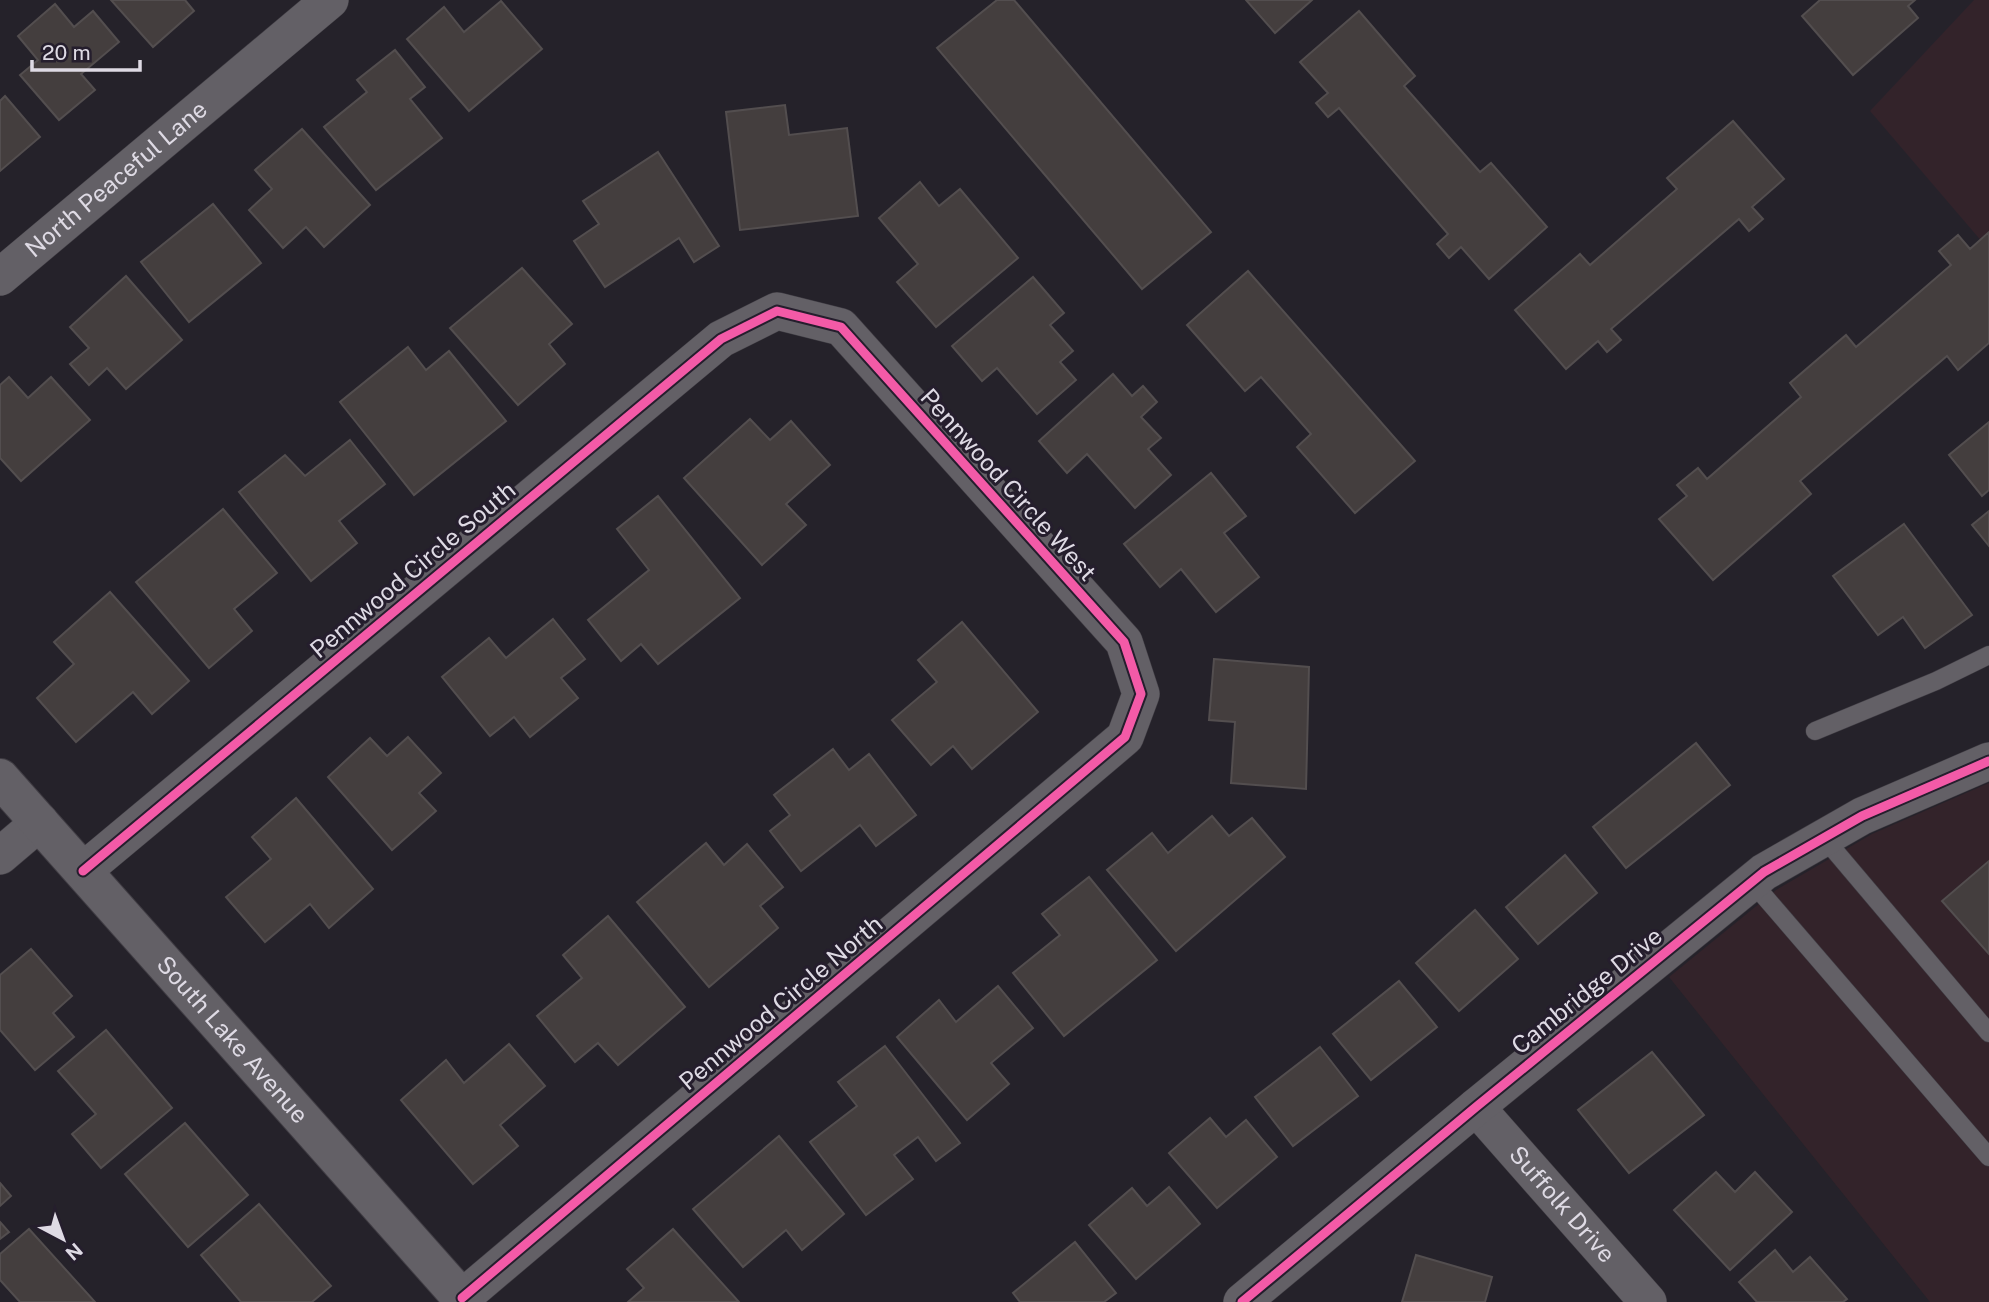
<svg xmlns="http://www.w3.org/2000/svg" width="1989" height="1302" viewBox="0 0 1989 1302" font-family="'Public Sans',sans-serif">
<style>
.commercial{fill:#33232a}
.building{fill:#443e3e;stroke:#534e4f;stroke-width:2}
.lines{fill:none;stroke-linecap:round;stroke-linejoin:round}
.service-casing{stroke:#403d44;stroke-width:19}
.minor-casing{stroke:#403d44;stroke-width:38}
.tertiary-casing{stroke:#403d44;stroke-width:40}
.service{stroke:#636066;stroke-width:18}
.minor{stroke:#636066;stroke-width:37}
.tertiary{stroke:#636066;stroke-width:38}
.cycleway-casing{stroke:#251e2d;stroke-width:13}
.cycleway{stroke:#f35aa7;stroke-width:9}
.labels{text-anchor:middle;stroke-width:6;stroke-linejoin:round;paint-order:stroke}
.street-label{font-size:24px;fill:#dedae4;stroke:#251e2d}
</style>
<rect width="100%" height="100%" fill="#25222a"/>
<g class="commercial">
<path d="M 1974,0 L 1989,0 L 1989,250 L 1870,111 Z"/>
<path d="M 1989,783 L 1989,1302 L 1930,1302 L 1669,977 L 1776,890 L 1872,834 Z"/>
</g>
<g class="building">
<path d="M 111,0 L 185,0 L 194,11 L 153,47 Z"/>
<path d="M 997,0 L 1014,0 L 1211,232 L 1142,289 L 937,48 Z"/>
<path d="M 1246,0 L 1312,0 L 1275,33 Z"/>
<path d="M 1820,0 L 1915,0 L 1908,6 L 1918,18 L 1853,75 L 1802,16 Z"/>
<path d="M 501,1 L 542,49 L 469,111 L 407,39 L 444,7 L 464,32 Z"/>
<path d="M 55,4 L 74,27 L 93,11 L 119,42 L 81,74 L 95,90 L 59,120 L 20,75 L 38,60 L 18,36 Z"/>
<path d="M 1359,11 L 1415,76 L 1404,86 L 1480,172 L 1491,163 L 1547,227 L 1489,279 L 1461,247 L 1449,258 L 1437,244 L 1448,234 L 1339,108 L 1328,117 L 1316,103 L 1328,93 L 1300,62 Z"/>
<path d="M 395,50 L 425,87 L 410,99 L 442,138 L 376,190 L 324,127 L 367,92 L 357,80 Z"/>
<path d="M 5,96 L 40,137 L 0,171 L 0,101 Z"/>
<path d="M 785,105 L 789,135 L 847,128 L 858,216 L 740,230 L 726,112 Z"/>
<path d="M 1733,121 L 1784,179 L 1752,207 L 1763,219 L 1749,231 L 1739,219 L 1611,329 L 1621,340 L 1607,352 L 1598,341 L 1566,369 L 1515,310 L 1580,254 L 1590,265 L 1677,189 L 1667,178 Z"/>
<path d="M 302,129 L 370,205 L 324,247 L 306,227 L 283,248 L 249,210 L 272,189 L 255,170 Z"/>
<path d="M 658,152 L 719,246 L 694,262 L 679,238 L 605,287 L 574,241 L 599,224 L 583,201 Z"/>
<path d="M 920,182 L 939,206 L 960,189 L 1018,258 L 936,327 L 897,282 L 918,264 L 879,218 Z"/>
<path d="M 213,204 L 261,263 L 189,322 L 141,262 Z"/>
<path d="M 1989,232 L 1989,343 L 1958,370 L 1947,356 L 1800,481 L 1811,494 L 1713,580 L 1659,519 L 1687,496 L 1677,485 L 1698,468 L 1707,479 L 1801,397 L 1790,383 L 1846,335 L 1856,347 L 1951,265 L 1939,251 L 1958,235 L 1970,249 Z"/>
<path d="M 522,268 L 572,324 L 549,344 L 565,364 L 518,405 L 450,328 Z"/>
<path d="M 1248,271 L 1415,461 L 1355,513 L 1297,447 L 1311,434 L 1261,377 L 1245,391 L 1187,325 Z"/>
<path d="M 126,276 L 182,340 L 126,389 L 107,368 L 89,385 L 70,364 L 89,348 L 70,327 Z"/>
<path d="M 1033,277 L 1064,313 L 1050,325 L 1073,351 L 1060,362 L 1076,380 L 1037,414 L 997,368 L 982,381 L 952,346 Z"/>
<path d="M 408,347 L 426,370 L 449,351 L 506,421 L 414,495 L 340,402 Z"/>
<path d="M 1113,374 L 1132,396 L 1143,386 L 1157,402 L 1141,417 L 1161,438 L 1148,449 L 1171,475 L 1135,508 L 1087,454 L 1067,473 L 1039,441 Z"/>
<path d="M 9,377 L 28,398 L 51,377 L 90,420 L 21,481 L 0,458 L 0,385 Z"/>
<path d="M 750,419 L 770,440 L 791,421 L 830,465 L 786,504 L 806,525 L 762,565 L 684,478 Z"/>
<path d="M 1989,422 L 1989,490 L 1982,496 L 1949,455 Z"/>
<path d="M 350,440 L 385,484 L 339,521 L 357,543 L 311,581 L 239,492 L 285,455 L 305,476 Z"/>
<path d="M 1211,473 L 1246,516 L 1224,533 L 1259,577 L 1216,612 L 1181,569 L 1160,587 L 1124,544 Z"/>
<path d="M 658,496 L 740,598 L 658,664 L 641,644 L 621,661 L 588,620 L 649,570 L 617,529 Z"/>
<path d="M 223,509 L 277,573 L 234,609 L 252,631 L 209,668 L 136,582 Z"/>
<path d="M 1989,511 L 1989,546 L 1972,525 Z"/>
<path d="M 1904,524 L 1972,615 L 1925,648 L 1903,617 L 1878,635 L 1833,576 Z"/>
<path d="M 110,592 L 189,681 L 152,714 L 133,692 L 76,742 L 37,698 L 74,664 L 54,642 Z"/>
<path d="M 553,619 L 585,659 L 561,678 L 578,698 L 530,737 L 514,717 L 490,736 L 442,677 L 489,638 L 506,658 Z"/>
<path d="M 962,622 L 1038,712 L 972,769 L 953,746 L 931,765 L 892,720 L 937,682 L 918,660 Z"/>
<path d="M 1214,659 L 1309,667 L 1306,789 L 1231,783 L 1235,722 L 1209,720 Z"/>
<path d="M 408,737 L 441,773 L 419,793 L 436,811 L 392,850 L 328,777 L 370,738 L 387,756 Z"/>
<path d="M 1696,743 L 1730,785 L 1626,868 L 1593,827 Z"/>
<path d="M 833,749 L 849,770 L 869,754 L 916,815 L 876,846 L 860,825 L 801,871 L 770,831 L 790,815 L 774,795 Z"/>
<path d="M 296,798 L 373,889 L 329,928 L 310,904 L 265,942 L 226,897 L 271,859 L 252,837 Z"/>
<path d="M 1212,816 L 1229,836 L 1252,818 L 1285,857 L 1176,951 L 1107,870 L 1152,833 L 1168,853 Z"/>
<path d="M 706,843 L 724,865 L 747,844 L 783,887 L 760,906 L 778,928 L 709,987 L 637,902 Z"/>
<path d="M 1565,855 L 1597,893 L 1538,944 L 1506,907 Z"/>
<path d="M 1989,861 L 1989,954 L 1942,901 Z"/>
<path d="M 1089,877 L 1157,960 L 1064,1036 L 1013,973 L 1060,935 L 1042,914 Z"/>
<path d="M 1475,910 L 1518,959 L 1459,1011 L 1416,963 Z"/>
<path d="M 608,916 L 685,1007 L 618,1065 L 598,1043 L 575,1062 L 537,1016 L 582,978 L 563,955 Z"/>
<path d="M 31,949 L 72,996 L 53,1013 L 74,1037 L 35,1070 L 0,1030 L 0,975 Z"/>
<path d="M 1399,981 L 1437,1027 L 1371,1080 L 1333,1034 Z"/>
<path d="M 998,986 L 1033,1028 L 991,1063 L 1009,1084 L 967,1120 L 897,1037 L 939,1000 L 956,1022 Z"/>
<path d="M 106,1030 L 172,1108 L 101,1168 L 72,1134 L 96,1114 L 58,1071 Z"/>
<path d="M 509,1044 L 545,1086 L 500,1125 L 518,1146 L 473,1184 L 401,1100 L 446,1060 L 464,1083 Z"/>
<path d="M 885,1046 L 960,1143 L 936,1161 L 918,1137 L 894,1155 L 913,1179 L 866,1215 L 810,1142 L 857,1106 L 838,1082 Z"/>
<path d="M 1320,1047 L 1358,1096 L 1293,1146 L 1255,1097 Z"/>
<path d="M 1652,1052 L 1704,1115 L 1629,1173 L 1578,1110 Z"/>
<path d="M 1210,1118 L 1226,1137 L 1246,1120 L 1277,1157 L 1217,1208 L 1169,1153 Z"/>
<path d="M 185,1123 L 248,1195 L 188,1247 L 125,1174 Z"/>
<path d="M 779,1136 L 844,1214 L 802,1250 L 786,1230 L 743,1267 L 693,1209 Z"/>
<path d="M 1716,1172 L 1735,1192 L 1755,1172 L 1792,1212 L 1730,1270 L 1674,1210 Z"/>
<path d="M 0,1183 L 11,1196 L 0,1206 Z"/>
<path d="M 1169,1187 L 1200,1224 L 1136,1279 L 1089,1225 L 1132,1188 L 1147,1206 Z"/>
<path d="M 259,1204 L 331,1286 L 312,1302 L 241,1302 L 201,1255 Z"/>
<path d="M 0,1222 L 9,1232 L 0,1239 Z"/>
<path d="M 29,1229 L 95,1302 L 20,1302 L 0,1280 L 0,1254 Z"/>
<path d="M 673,1229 L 739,1302 L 628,1302 L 644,1288 L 627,1269 Z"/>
<path d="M 1075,1242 L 1116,1293 L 1104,1302 L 1020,1302 L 1013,1293 Z"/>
<path d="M 1775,1250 L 1793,1272 L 1810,1257 L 1847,1299 L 1843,1302 L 1757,1302 L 1739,1282 Z"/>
<path d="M 1416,1255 L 1492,1277 L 1485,1302 L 1402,1302 Z"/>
</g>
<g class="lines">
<g class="service-casing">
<g id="service">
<path d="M 1815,731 L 1936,681 L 1989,655"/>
<path d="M 1824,838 L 1989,1033"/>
<path d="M 1752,882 L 1989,1157"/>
</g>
</g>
<g class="minor-casing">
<g id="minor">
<path id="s1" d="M 0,277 L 330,0"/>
<path d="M 0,856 L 40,822"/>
<path d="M 83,871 L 721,339 L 777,311 L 841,327 L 1124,642 L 1141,694 L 1125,737 L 462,1298"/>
<path id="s2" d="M 1476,1107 L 1648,1302"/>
<path d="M 1242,1302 L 1476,1107 L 1764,872 L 1862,816 L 1989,761"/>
</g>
</g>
<g class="tertiary-casing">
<g id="tertiary">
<path id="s3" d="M 0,778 L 465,1302"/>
</g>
</g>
<use href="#service" class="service"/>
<use href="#minor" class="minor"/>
<use href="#tertiary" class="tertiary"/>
<g class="cycleway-casing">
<g id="cycleway">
<path d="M 83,871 L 721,339 L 777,311 L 841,327 L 1124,642 L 1141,694 L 1125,737 L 462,1298"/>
<path d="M 1242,1302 L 1476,1107 L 1764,872 L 1862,816 L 1989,761"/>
</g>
</g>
<use href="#cycleway" class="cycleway"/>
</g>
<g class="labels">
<g class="street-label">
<text dy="8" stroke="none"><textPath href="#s1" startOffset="152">North Peaceful Lane</textPath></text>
<text transform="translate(1008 485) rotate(48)" y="8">Pennwood Circle West</text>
<text transform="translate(413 570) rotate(-40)" y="8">Pennwood Circle South</text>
<text transform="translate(1587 991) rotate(-39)" y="8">Cambridge Drive</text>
<text transform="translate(781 1003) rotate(-40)" y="8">Pennwood Circle North</text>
<text dy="8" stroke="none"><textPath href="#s3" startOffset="350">South Lake Avenue</textPath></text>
<text dy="8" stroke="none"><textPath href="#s2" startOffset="130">Suffolk Drive</textPath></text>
</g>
</g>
<g transform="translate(63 1239) rotate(139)" stroke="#251e2d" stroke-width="5" paint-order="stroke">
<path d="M0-5L12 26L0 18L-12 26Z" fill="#dedae4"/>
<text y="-10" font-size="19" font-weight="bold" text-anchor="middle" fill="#dedae4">N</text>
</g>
<path d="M32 60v10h108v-10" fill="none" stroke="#dedae4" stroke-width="3.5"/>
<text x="42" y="60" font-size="21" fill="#dedae4" stroke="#251e2d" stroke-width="5" paint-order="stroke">20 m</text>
</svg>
